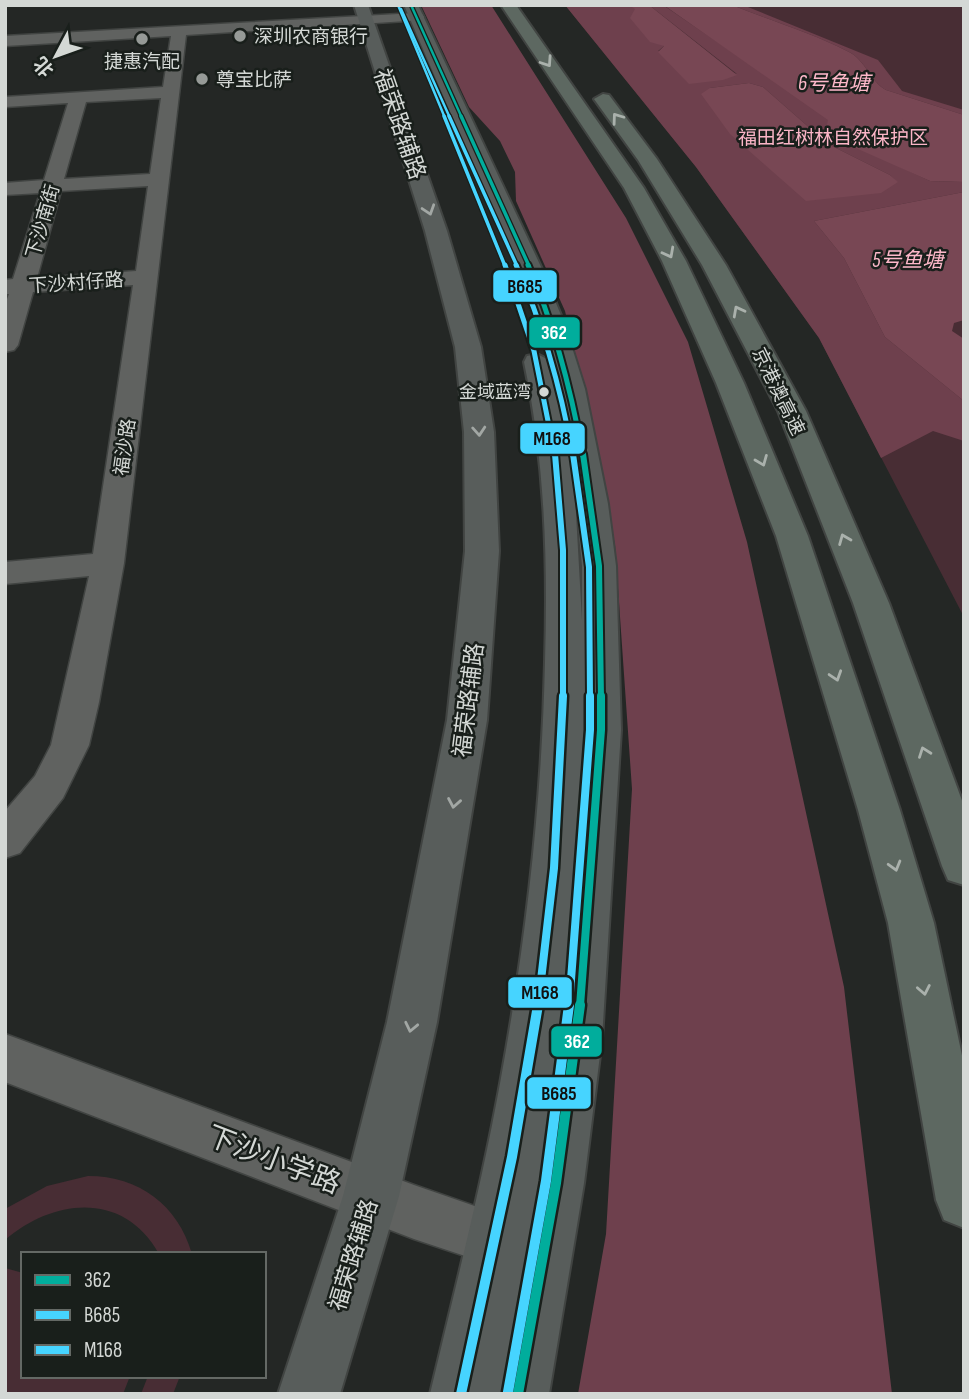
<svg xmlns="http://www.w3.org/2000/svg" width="969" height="1399" viewBox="0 0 969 1399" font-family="'Sofia Sans Condensed','Noto Sans SC',sans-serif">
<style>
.green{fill:#482d34}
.forest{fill:#6e404d;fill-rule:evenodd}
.water{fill:#784754}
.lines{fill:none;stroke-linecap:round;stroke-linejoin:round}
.street-casing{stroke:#414442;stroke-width:3}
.secondary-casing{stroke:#414442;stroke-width:4}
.highway-casing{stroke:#414442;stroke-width:4}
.street{fill:#606260;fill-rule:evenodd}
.secondary{fill:#585d5b;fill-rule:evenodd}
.highway{fill:#5d6861;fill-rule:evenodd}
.bus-1-far5-casing{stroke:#191f1b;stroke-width:5}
.bus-1-far4-casing{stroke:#191f1b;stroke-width:6}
.bus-1-far3-casing{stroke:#191f1b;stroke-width:9}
.bus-1-far2-casing{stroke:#191f1b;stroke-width:10}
.bus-1-far1-casing{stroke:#191f1b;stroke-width:13}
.bus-1-casing{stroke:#191f1b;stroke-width:15}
.bus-2-far5-casing{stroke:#191f1b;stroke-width:5}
.bus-2-far4-casing{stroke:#191f1b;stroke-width:6}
.bus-2-far3-casing{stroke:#191f1b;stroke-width:9}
.bus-2-far2-casing{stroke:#191f1b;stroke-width:10}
.bus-2-far1-casing{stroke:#191f1b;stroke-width:13}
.bus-2-casing{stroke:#191f1b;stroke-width:15}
.bus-3-far5-casing{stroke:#191f1b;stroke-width:5}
.bus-3-far4-casing{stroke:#191f1b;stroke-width:6}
.bus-3-far3-casing{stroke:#191f1b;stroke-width:9}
.bus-3-far2-casing{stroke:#191f1b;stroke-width:10}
.bus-3-far1-casing{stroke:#191f1b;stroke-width:13}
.bus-3-casing{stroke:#191f1b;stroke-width:15}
.bus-1-far5{stroke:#01ad9c;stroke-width:2.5}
.bus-1-far4{stroke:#01ad9c;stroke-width:3.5}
.bus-1-far3{stroke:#01ad9c;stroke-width:5}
.bus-1-far2{stroke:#01ad9c;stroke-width:6}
.bus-1-far1{stroke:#01ad9c;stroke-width:8}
.bus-1{stroke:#01ad9c;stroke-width:10}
.bus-2-far5{stroke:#46d4ff;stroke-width:2.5}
.bus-2-far4{stroke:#46d4ff;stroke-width:3.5}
.bus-2-far3{stroke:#46d4ff;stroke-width:5}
.bus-2-far2{stroke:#46d4ff;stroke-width:6}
.bus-2-far1{stroke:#46d4ff;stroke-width:8}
.bus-2{stroke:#46d4ff;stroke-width:10}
.bus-3-far5{stroke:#46d4ff;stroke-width:2.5}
.bus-3-far4{stroke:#46d4ff;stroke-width:3.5}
.bus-3-far3{stroke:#46d4ff;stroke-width:5}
.bus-3-far2{stroke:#46d4ff;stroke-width:6}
.bus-3-far1{stroke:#46d4ff;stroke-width:8}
.bus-3{stroke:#46d4ff;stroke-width:10}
.oneway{stroke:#aab1ac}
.oneway2{stroke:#a2a7a4}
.poi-dot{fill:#969a97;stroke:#191f1b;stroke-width:2.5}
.bus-dot{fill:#d4d8d5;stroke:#191f1b;stroke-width:2.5}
.labels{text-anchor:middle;stroke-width:5;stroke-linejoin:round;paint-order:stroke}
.far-bus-label{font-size:18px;fill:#d4d8d5;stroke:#191f1b;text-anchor:end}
.far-poi-label{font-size:19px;fill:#d4d8d5;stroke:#191f1b;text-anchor:start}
.far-park-label{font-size:19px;fill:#fbb5c7;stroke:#191f1b}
.far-street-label{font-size:19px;fill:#d4d8d5;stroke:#191f1b}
.far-water-label{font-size:21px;font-style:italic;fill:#fdb8c9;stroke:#191f1b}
.street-label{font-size:23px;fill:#d4d8d5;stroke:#191f1b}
.near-street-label{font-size:28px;fill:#d4d8d5;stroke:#191f1b}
.line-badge{stroke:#191f1b;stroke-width:2.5}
.badge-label{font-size:19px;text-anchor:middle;font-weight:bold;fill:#fff}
.pale-badge-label{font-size:19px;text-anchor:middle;font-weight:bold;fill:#111}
</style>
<rect width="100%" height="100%" fill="#242725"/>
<g class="green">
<path d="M 565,5 L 964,5 L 964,617 L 819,338 L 696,167 Z"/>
<path d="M 88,1176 C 139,1176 178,1205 192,1254 L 159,1254 C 124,1191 54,1198 5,1240 L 5,1209 L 47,1186 Z"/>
<path d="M 5,1268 L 23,1273 L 23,1376 L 130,1376 L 123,1394 L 5,1394 Z"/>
<path d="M 148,1376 L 180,1376 L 173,1394 L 141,1394 Z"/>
</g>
<g class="forest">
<path d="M 421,5 L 491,5 L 626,218 L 688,342 L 747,542 L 844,987 L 892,1394 L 578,1394 L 606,1234 L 632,789 L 615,545 L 587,402 L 565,311 L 516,201 L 515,172 L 500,141 L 469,107 Z"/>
<path d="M 565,5 L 629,5 L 636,8 L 664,46 L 658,51 L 737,74 L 649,5 L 672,5 L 666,7 L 900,167 L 930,181 L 964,182 L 964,192 L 814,221 L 844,258 L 885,337 L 964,401 L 964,441 L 933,431 L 881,458 L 819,338 L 696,167 ZM 749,83 L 763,87 L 828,144 L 890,175 L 897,182 L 710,88 Z"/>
<path d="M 732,5 L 743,5 L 878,60 L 902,91 L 964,110 L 964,115 L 886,90 C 870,81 866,61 849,52 C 812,33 771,21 732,5 Z"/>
</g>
<g class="water">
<path d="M 629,5 L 649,5 L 737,75 L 723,80 L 689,84 L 658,52 L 664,46 L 650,42 L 630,18 L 635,9 Z"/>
<path d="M 732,5 C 771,21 812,33 849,52 C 866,61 870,81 886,90 L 964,115 L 964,182 L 930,181 L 840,141 L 827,125 L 828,120 L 665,6 Z"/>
<path d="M 749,83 L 763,87 L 828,144 L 890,175 L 898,182 L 881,193 L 806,201 L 730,134 L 701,94 L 710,88 Z"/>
<path d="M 964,192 L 964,320 L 954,323 L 952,331 L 964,339 L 964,401 L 885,337 L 844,258 L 814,221 Z"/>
</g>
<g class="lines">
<g class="street-casing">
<g id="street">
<path d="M 417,13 L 422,14 L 424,17 L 422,20 L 186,35 L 124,563 L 99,702 L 89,745 L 63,798 L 20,853 L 5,858 L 5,811 L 35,776 L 51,745 L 89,576 L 5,584 L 5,562 L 93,554 L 133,285 L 33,292 L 18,345 L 14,350 L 5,352 L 5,304 L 9,294 L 5,294 L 5,280 L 13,279 L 40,193 L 5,195 L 5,183 L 44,180 L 68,103 L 5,107 L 5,97 L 163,87 L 171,36 L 5,46 L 5,36 ZM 161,98 L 150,174 L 64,179 L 86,102 ZM 148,186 L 136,271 L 37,278 L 61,191 Z"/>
<path d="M 5,1034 L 414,1185 L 535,1227 L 543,1246 L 535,1265 L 516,1273 L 414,1239 L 5,1082 Z"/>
</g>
</g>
<g class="secondary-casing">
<g id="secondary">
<path d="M 354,5 L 368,5 L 447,231 L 481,347 L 494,432 L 499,551 L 487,720 L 437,1022 L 399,1196 L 340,1394 L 278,1394 L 343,1196 L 387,1022 L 447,720 L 465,551 L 464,432 L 455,347 L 425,231 Z"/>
<path d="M 404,5 L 418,5 L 542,269 L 565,325 L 585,389 L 608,504 L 616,566 L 621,730 L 602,1039 L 584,1183 L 549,1394 L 430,1394 C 455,1289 482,1184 501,1078 C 526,941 542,802 545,662 C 548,561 545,461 524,362 L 527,356 L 537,354 L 549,360 L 518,269 ZM 575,496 L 576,504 L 582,566 L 582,620 Z"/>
</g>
</g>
<g class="highway-casing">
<g id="highway">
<path d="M 501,5 L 516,5 L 644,188 L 686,261 L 744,383 L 808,536 L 900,810 L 934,923 L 964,1065 L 964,1228 L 944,1220 L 936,1200 L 888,923 L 858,810 L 776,536 L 716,383 L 662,261 L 624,188 Z"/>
<path d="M 603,94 L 609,95 L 657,159 L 726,265 L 806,411 L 889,603 L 964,806 L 964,885 L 948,880 L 942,866 L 853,603 L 778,411 L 702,265 L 638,160 L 594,99 Z"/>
</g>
</g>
<use href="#street" class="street"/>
<use href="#secondary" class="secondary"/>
<use href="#highway" class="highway"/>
<g class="bus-1-far5-casing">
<path id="bus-1-far5" d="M 411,5 L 462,118"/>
</g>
<g class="bus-1-far4-casing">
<path id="bus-1-far4" d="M 461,116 L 529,266"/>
</g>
<g class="bus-1-far3-casing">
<path id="bus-1-far3" d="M 528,265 C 555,326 571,390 583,456"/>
</g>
<g class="bus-1-far2-casing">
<path id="bus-1-far2" d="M 583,454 L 599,566 L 601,698"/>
</g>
<g class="bus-1-far1-casing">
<path id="bus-1-far1" d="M 580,1006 L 601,730 L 601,696"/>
</g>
<g class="bus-1-casing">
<path id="bus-1" d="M 518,1394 L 556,1183 L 580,1005"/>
</g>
<g class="bus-2-far5-casing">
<path id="bus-2-far5" d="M 401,9 L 450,118"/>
</g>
<g class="bus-2-far4-casing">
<path id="bus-2-far4" d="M 449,116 L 517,266"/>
</g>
<g class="bus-2-far3-casing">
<path id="bus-2-far3" d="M 516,265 C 544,326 561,390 573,456"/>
</g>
<g class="bus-2-far2-casing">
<path id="bus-2-far2" d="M 573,454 L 589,567 L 590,698"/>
</g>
<g class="bus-2-far1-casing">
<path id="bus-2-far1" d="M 569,1006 L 590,730 L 590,696"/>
</g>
<g class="bus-2-casing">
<path id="bus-2" d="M 508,1392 L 546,1181 L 569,1005"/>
</g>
<g class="bus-3-far5-casing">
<path id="bus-3-far5" d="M 398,5 L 445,118"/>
</g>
<g class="bus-3-far4-casing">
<path id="bus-3-far4" d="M 444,116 L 505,266"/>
</g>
<g class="bus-3-far3-casing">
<path id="bus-3-far3" d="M 505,265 L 534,351 L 555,456"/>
</g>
<g class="bus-3-far2-casing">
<path id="bus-3-far2" d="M 555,454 L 563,550 L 563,698"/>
</g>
<g class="bus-3-far1-casing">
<path id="bus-3-far1" d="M 538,1006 L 554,868 L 563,696"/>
</g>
<g class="bus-3-casing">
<path id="bus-3" d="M 461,1394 L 512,1157 L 538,1005"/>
</g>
<use href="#bus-1-far5" class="bus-1-far5"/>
<use href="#bus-1-far4" class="bus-1-far4"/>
<use href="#bus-1-far3" class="bus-1-far3"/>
<use href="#bus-1-far2" class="bus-1-far2"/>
<use href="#bus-1-far1" class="bus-1-far1"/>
<use href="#bus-1" class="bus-1"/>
<use href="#bus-2-far5" class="bus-2-far5"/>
<use href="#bus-2-far4" class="bus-2-far4"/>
<use href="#bus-2-far3" class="bus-2-far3"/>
<use href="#bus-2-far2" class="bus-2-far2"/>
<use href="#bus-2-far1" class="bus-2-far1"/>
<use href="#bus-2" class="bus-2"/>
<use href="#bus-3-far5" class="bus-3-far5"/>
<use href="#bus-3-far4" class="bus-3-far4"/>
<use href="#bus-3-far3" class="bus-3-far3"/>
<use href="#bus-3-far2" class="bus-3-far2"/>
<use href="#bus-3-far1" class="bus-3-far1"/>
<use href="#bus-3" class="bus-3"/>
</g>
<defs><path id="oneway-chevron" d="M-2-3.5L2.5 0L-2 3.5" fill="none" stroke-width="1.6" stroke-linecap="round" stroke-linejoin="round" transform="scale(1.75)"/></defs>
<g class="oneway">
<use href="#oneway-chevron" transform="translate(547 62) rotate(56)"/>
<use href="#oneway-chevron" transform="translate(617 118) rotate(-126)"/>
<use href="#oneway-chevron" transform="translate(669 253) rotate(62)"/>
<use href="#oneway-chevron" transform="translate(738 311) rotate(-118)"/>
<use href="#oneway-chevron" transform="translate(762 461) rotate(68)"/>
<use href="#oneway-chevron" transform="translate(844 539) rotate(-112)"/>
<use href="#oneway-chevron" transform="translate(836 676) rotate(72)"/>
<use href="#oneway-chevron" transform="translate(924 752) rotate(-110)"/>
<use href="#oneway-chevron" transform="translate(895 866) rotate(74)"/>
<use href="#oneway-chevron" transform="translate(924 990) rotate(79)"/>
</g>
<g class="oneway2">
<use href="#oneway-chevron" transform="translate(429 210) rotate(72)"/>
<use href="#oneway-chevron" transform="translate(479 431) rotate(86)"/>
<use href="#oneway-chevron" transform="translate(454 803) rotate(100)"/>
<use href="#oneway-chevron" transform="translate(411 1027) rotate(102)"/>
</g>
<g class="poi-dot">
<circle cx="240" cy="36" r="7"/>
<circle cx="142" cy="39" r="7"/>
<circle cx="202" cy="79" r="7"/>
</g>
<circle class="bus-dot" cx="544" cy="392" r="6"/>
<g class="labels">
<g class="far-bus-label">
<text x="531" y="398">金域蓝湾</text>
</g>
<g class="far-poi-label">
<text x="254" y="43">深圳农商银行</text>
<text x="142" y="68" text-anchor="middle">捷惠汽配</text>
<text x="216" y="86">尊宝比萨</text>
</g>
<g class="far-park-label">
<text x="833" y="144">福田红树林自然保护区</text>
</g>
<g class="far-street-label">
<text transform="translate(42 221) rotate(-74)" y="7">下沙南街</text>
<text transform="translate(76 282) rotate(-4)" y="7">下沙村仔路</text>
<text transform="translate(779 391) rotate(64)" y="7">京港澳高速</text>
<text transform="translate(124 447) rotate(-82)" y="7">福沙路</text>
</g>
<g class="far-water-label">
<text x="834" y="90">6号鱼塘</text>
<text x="908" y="267">5号鱼塘</text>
</g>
<g class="street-label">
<text transform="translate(400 124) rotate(71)" y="8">福荣路辅路</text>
<text transform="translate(468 700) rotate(-83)" y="8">福荣路辅路</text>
<text transform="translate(353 1255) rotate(-73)" y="8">福荣路辅路</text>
</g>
<g class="near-street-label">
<text transform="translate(274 1159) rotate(21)" y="10">下沙小学路</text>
</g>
</g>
<g class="line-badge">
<rect x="492" y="269" width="66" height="34" rx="7" fill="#46d4ff"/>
<rect x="528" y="316" width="53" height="33" rx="7" fill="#01ad9c"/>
<rect x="519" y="422" width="67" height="33" rx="7" fill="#46d4ff"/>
<rect x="507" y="976" width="66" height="33" rx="7" fill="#46d4ff"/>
<rect x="550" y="1025" width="53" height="33" rx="7" fill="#01ad9c"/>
<rect x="526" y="1076" width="66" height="34" rx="7" fill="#46d4ff"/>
</g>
<g class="badge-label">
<text x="554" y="339">362</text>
<text x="577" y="1048">362</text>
</g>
<g class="pale-badge-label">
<text x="525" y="293">B685</text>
<text x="552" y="445">M168</text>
<text x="540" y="999">M168</text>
<text x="559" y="1100">B685</text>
</g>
<rect width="969" height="1399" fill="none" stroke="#d4d8d5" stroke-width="14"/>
<rect x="21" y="1252" width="245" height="126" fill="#191f1b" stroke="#646965" stroke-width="2"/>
<rect x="35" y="1275" width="35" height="10" fill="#01ad9c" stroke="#646965" stroke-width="2"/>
<text x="84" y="1287" font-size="21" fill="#d4d8d5">362</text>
<rect x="35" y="1310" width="35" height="10" fill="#46d4ff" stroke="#646965" stroke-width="2"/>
<text x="84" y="1322" font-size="21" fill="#d4d8d5">B685</text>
<rect x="35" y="1345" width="35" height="10" fill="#46d4ff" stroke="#646965" stroke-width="2"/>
<text x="84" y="1357" font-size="21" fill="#d4d8d5">M168</text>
<g transform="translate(56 56) rotate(229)" stroke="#191f1b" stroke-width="5" paint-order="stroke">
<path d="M0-5L12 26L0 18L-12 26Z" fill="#d4d8d5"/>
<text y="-10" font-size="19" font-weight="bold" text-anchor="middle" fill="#d4d8d5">北</text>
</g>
</svg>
